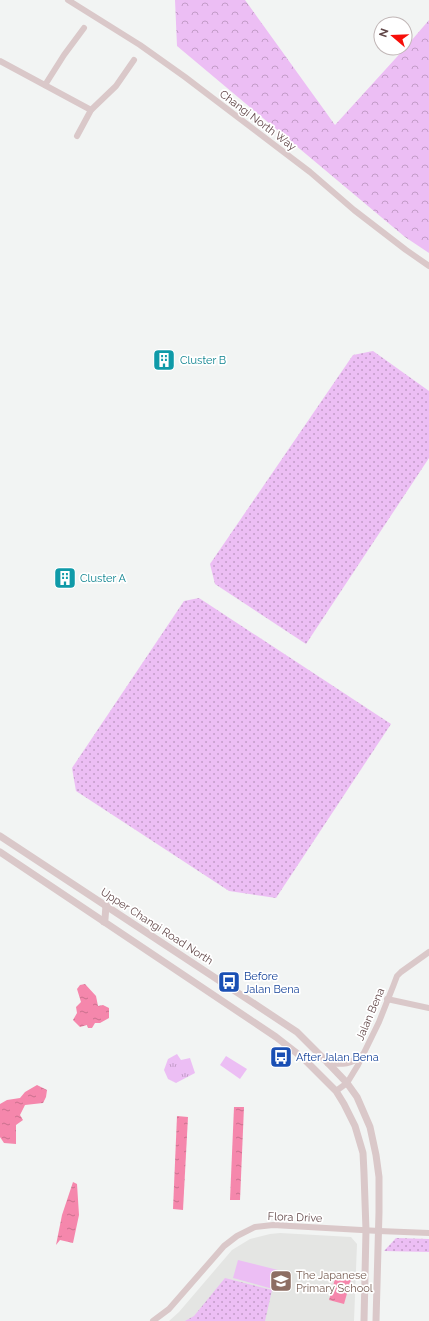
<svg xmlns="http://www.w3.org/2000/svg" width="429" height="1321" viewBox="0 0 429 1321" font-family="Raleway,sans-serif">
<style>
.education{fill:#e4e5e3}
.grass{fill:url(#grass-dots)}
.forest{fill:url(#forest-crowns)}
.park{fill:url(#park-tufts)}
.pitch{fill:#ecbef4}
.water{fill:url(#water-ripples)}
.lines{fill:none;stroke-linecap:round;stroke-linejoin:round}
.minor{stroke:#dac8c9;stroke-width:6}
.tertiary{stroke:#dac8c9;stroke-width:7}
.labels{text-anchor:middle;stroke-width:3.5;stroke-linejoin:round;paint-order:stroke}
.street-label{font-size:11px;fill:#624849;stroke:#fff}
.culture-label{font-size:11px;fill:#0d838f;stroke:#fff;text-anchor:start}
.transit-label{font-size:11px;fill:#164399;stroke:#fff;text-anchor:start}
.education-label{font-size:11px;fill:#785e54;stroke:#fff;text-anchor:start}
</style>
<defs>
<pattern id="grass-dots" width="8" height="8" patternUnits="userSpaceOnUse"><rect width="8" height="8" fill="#ecbef4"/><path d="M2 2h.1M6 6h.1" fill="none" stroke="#c39cc8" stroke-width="1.8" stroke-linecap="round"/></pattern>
<pattern id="forest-crowns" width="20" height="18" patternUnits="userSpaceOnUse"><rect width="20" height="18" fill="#ecbef4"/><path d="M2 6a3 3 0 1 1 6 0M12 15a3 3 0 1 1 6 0" fill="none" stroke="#c39cc8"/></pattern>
<pattern id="park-tufts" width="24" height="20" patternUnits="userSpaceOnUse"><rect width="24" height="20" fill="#ecbef4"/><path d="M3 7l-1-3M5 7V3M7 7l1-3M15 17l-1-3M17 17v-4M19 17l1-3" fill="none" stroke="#c39cc8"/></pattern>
<pattern id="water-ripples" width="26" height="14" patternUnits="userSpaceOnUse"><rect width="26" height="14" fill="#f587ac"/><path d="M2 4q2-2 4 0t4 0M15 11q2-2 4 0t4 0" fill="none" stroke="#ca708e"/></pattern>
</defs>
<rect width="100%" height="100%" fill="#f2f4f3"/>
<path class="education" d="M 280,1233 L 351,1237 L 357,1244 L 354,1321 L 169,1321 L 179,1312 L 232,1250 L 250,1239 L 270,1234 Z"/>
<g class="grass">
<path d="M 373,351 L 429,391 L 429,458 L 306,644 L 215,584 L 210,564 L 353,355 Z"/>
<path d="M 199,598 L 391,724 L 276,898 L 229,891 L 76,791 L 72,768 L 184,601 Z"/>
<path d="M 396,1238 L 429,1239 L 429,1252 L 384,1251 Z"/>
<path d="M 225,1278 L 272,1290 L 265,1321 L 185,1321 L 194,1316 Z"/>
</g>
<path class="forest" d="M 175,0 L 245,0 L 335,125 L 405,48 L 429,20 L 429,253 L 405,237 L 177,46 Z"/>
<path class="park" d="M 177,1054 L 181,1060 L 190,1058 L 195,1073 L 176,1083 L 168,1079 L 164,1070 L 168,1059 Z"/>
<g class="pitch">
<path d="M 226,1056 L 247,1069 L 240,1079 L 220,1065 Z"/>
<path d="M 238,1260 L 278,1270 L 273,1289 L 233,1278 Z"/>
</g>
<g class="water">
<path d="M 85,984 L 96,996 L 98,1006 L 103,1005 L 109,1008 L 109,1018 L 100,1023 L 95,1023 L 92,1028 L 88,1028 L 87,1025 L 80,1027 L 73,1020 L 77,1013 L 76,1007 L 81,1002 L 77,989 L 80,985 Z"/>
<path d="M 37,1085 L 47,1090 L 46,1097 L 43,1103 L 25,1105 L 20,1115 L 23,1120 L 16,1125 L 16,1144 L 4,1143 L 0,1137 L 0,1104 L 7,1100 L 20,1098 L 25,1092 Z"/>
<path d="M 234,1107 L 244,1107 L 240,1200 L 230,1200 Z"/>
<path d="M 177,1116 L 188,1117 L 183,1210 L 173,1209 Z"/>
<path d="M 73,1182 L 77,1184 L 79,1215 L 73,1243 L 60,1240 L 56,1245 L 62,1215 Z"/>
<path d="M 337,1272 L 352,1276 L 344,1304 L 329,1300 Z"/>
</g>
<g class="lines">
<g class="minor">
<path d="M 68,0 L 140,45 L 185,77 L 310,172 L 354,210 L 406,250 L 429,266"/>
<path d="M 0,61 L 91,110"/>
<path d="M 45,85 L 64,55 L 84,28"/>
<path d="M 77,136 L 91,110 L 116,86 L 134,60"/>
<path d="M 387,999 L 429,1008"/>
<path d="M 336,1091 L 347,1083 L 358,1065 L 379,1022 L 394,984 L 397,976 L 401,972 L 429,952"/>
<path d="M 153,1321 L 169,1309 L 224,1246 L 237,1236 L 255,1227 L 273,1225 L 379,1231 L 429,1233"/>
</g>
<g class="tertiary">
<path d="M 0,836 L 226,985 L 297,1032 L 328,1063 L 347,1083 L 357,1097 L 370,1127 L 376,1155 L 379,1177 L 379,1212 L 376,1321"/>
<path d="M 0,852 L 276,1037 L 303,1058 L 336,1091 L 344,1104 L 355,1126 L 363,1153 L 364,1173 L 366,1230 L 364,1321"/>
<path d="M 104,922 L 105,919 L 106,905"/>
<path d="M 328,1063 C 343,1064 351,1064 363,1055"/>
</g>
</g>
<defs>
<g id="building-square" transform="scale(1.15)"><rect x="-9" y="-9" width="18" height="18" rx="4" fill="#0f9aa8" stroke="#fff"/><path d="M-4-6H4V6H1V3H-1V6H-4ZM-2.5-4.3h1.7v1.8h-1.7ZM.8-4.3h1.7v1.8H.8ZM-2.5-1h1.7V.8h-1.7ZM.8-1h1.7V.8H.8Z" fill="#fff"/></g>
<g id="bus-square" transform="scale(1.15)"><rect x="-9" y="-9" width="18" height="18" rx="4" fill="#1a4fb4" stroke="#fff"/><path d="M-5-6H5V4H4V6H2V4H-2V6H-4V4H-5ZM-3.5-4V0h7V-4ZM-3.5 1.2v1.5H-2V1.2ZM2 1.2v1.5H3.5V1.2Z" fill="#fff"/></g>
<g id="school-square" transform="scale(1.15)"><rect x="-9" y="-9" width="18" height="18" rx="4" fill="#8d6e63" stroke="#fff"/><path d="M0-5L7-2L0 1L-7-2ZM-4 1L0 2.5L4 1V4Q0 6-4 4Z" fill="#fff"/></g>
</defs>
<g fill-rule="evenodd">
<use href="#building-square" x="164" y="360"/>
<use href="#building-square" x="65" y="578"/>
<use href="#bus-square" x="229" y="982"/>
<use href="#bus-square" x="281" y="1057"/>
<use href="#school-square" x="281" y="1281"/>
</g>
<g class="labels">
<g class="street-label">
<text transform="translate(258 120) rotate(37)" y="4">Changi North Way</text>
<text transform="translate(157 926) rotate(33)" y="4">Upper Changi Road North</text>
<text transform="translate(370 1014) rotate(-67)" y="4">Jalan Bena</text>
<text transform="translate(295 1217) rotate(2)" y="4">Flora Drive</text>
</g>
<g class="culture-label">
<text x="180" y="364">Cluster B</text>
<text x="80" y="582">Cluster A</text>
</g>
<g class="transit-label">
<text x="244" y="980">Before<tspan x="244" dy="13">Jalan Bena</tspan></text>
<text x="296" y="1061">After Jalan Bena</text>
</g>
<g class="education-label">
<text x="296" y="1279">The Japanese<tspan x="296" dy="13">Primary School</tspan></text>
</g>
</g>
<g transform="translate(393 36) rotate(289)"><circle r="19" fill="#ffffff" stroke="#c0b6b6"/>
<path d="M0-3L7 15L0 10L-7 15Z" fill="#f70e09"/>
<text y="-6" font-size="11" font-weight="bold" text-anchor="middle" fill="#624849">N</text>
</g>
</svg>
